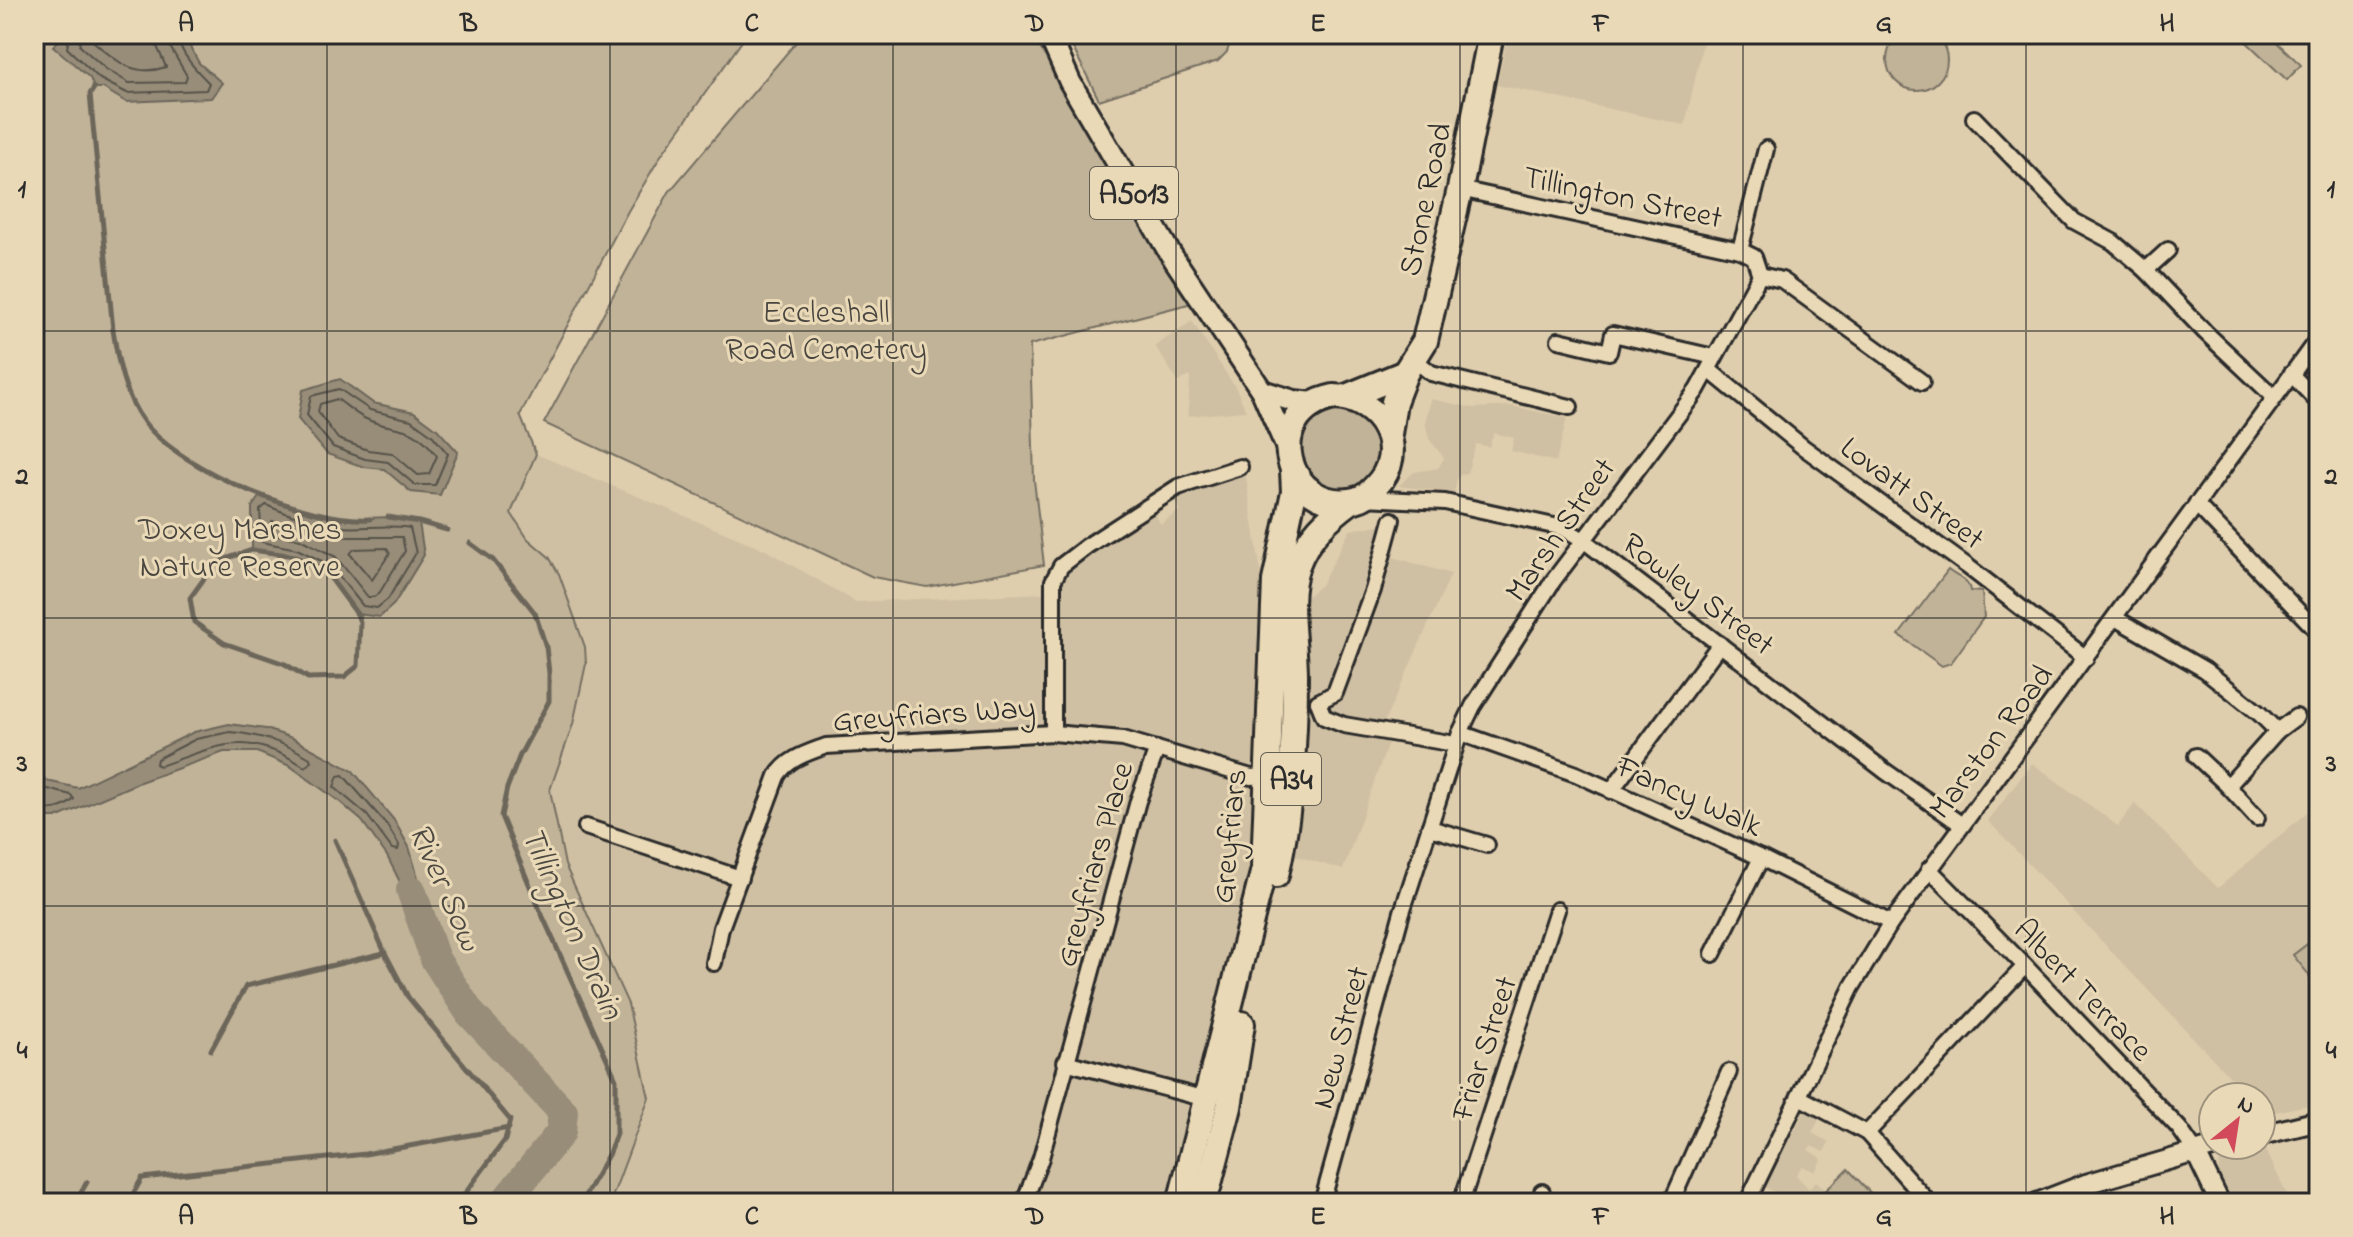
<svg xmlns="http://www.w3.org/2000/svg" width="2353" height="1237" viewBox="0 0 2353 1237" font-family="'Indie Flower',sans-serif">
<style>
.built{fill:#d0c0a3}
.green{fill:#c1b398;stroke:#766f62;stroke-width:2}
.water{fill:#988d79;stroke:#6c665a;stroke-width:2}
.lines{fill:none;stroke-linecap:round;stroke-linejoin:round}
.shore{stroke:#57524a;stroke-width:2}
.stream{stroke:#6c665a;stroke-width:5}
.river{stroke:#988d79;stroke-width:30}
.street-casing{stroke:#2b2b2b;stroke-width:20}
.secondary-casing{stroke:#2b2b2b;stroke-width:24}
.primary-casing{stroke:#2b2b2b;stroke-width:26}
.highway-casing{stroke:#2b2b2b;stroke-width:30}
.street{stroke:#ead9b6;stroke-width:14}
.secondary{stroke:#ead9b6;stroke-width:18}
.primary{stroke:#ead9b6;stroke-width:20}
.highway{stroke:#ead9b6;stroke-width:24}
.grid{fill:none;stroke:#2b2b2b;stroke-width:2;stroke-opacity:0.55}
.labels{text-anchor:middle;stroke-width:6;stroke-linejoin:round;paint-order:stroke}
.shield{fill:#ead9b6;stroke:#645f55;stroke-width:2}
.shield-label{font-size:30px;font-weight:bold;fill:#2b2b2b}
.street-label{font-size:32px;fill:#2b2b2b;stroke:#ead9b6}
.park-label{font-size:32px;fill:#494641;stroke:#ead9b6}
.water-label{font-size:34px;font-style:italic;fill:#4c4842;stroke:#ead9b6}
.neatline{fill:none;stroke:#2b2b2b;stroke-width:3}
.grid-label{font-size:26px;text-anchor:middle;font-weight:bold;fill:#2b2b2b}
</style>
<rect width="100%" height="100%" fill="#dfceae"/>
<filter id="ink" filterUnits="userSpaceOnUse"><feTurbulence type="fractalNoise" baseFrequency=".0125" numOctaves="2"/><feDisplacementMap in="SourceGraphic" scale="16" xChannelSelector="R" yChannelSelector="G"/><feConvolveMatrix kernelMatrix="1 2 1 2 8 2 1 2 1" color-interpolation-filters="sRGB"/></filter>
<g filter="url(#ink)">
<g class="built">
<path d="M 1508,34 L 1705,34 L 1685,125 L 1497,85 Z"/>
<path d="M 1192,321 L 1237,390 L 1246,411 L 1188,416 L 1190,376 L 1178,382 L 1155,346 Z"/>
<path d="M 1431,399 L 1474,408 L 1512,406 L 1567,418 L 1556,462 L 1511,451 L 1514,438 L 1494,433 L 1489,447 L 1476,444 L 1467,473 L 1458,476 L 1454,493 L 1398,486 L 1414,472 L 1438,468 L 1444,458 L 1429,439 L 1425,422 Z"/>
<path d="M 536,454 L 764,549 L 856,602 L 1061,592 L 1064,575 L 1106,538 L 1152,510 L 1161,524 L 1180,510 L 1175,500 L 1179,496 L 1177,492 L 1245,471 L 1264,592 L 1259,870 L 1189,1116 L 1168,1203 L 610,1203 L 649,1098 L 628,1004 L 565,865 L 555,820 L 550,790 L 573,724 L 586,664 L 585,647 L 559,574 L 549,557 L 528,539 L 511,513 Z"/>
<path d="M 1401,521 L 1393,557 L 1451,574 L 1384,723 L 1388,743 L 1343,870 L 1286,853 L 1303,600 L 1321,585 L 1350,530 Z"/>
<path d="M 2032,763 L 2118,826 L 2135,803 L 2218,888 L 2319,802 L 2319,935 L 2293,955 L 2309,975 L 2319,1015 L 2319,1103 L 2265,1114 L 2261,1110 L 2261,1097 L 2249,1097 L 1988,821 Z"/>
<path d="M 1806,1108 L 1821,1115 L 1812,1133 L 1829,1142 L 1824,1152 L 1811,1146 L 1808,1150 L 1822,1158 L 1815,1172 L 1802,1166 L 1796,1175 L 1809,1189 L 1816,1181 L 1826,1190 L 1813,1203 L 1804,1198 L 1800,1203 L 1786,1203 L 1779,1195 L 1765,1187 Z"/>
<path d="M 2264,1146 L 2291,1203 L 2234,1203 L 2218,1173 L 2220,1159 L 2225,1154 L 2237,1150 Z"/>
</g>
<g class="green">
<circle cx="1917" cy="60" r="30"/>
<path d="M 34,34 L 747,34 L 660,157 L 628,211 L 520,415 L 536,454 L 511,513 L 528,539 L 549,557 L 559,574 L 585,647 L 586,664 L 573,724 L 550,790 L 565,865 L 628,1004 L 649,1098 L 610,1203 L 34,1203 Z"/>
<path d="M 803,34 L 1032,34 L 1192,303 L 1030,345 L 1034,480 L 1044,565 L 927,587 L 873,577 L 544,423 L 669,192 Z"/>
<path d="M 1066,34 L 1233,34 L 1227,52 L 1218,61 L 1099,100 Z"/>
<path d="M 2238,34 L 2268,34 L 2301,65 L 2287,80 Z"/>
<path d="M 1347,407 L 1373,423 C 1375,432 1381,444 1380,454 C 1377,491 1321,502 1304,468 C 1299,460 1300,446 1299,437 L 1317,413 Z"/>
<path d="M 1948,570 C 1957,577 1969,580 1970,591 L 1982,592 L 1984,617 L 1951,663 L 1942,666 L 1899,635 Z"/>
<path d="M 2319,935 L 2319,1015 L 2309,975 L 2293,955 Z"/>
<path d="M 1848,1169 L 1877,1200 L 1874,1203 L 1813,1203 Z"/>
</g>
<g class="water">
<path d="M 65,34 L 183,34 L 199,63 L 222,83 L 211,98 L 126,102 L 103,88 L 94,88 L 90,78 L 53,46 Z"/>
<path d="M 340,379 L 373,403 L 414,412 L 437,429 L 458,452 L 440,495 L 411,492 L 384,469 L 364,467 L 327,454 L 298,419 L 303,390 Z"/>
<path d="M 261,494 L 314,514 L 339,519 L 390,517 L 419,522 L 424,555 L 394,604 L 380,617 L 357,614 L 326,572 L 294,556 L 252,550 L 252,507 Z"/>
<path d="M 229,724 L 266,729 L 292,738 L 353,771 L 394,820 L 409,847 L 419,881 L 423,928 L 387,856 L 362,821 L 340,802 L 290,766 L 257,752 L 224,752 L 140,782 L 56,818 L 34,818 L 34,768 L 47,781 L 78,788 L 194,732 Z"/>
</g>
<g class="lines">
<g class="shore">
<path d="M 70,34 L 67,48 L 100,79 L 127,93 L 206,90 L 209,83 C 196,70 180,54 177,34"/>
<path d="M 80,34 L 80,46 L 106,69 L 129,83 L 185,82 L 187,76 L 169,45 L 167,34"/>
<path d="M 92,34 L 93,41 C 116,61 134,78 166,67 L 156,44 L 155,34"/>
<path d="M 339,389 L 370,410 L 411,420 L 432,435 L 448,454 L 435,485 L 415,485 L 388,462 L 365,459 L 333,447 L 307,415 L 311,396 Z"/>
<path d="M 337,399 C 346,405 354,413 364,418 C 395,434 410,419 437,456 L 429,474 L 418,475 L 392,453 L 368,450 L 338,439 L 318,412 L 320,404 Z"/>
<path d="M 266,505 C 289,515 315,525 340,527 C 364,529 387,524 410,528 L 416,553 L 388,599 L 377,608 L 363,606 L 330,565 L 297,549 L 262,542 L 260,510 Z"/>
<path d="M 272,521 L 336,537 L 402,537 L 405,551 L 380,592 L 374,597 L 368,597 L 336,557 L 300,539 L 272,534 Z"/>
<path d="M 387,548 L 390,553 L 372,580 L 350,554 L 354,549 Z"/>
<path d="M 230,732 C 260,735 284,742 310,758 L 311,762 L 305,767 C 246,729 220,745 160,766 L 156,764 L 157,759 L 196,739 Z"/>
<path d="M 343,775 L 387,825 L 399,845 L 398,850 L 392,849 L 367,815 L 334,787 L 338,776 Z"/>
<path d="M 34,780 L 44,788 L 71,795 L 74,799 C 64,810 49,810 34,810"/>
</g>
<g class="stream">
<path d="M 94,88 L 90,94 L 113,330 C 118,362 124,395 144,422 C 181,471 310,523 370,519"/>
<path d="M 388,517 L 419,522 L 447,530"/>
<path d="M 470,543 L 493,560 L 535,613 L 546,647 L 549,673 L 549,701 L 520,755 L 507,788 L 501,816 L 539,908 L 616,1079 L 616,1134 L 609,1153 L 581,1203"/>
<path d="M 252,550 L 295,556 L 326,572 L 357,614 L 360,622 L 358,666 L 344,677 L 308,678 L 285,664 L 224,643 L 194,622 L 190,598 L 216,562 Z"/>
<path d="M 335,840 L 385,953 L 408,997 L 510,1120 L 505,1140 L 458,1203"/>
<path d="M 211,1050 L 246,986 L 384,953"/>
<path d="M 75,1203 L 87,1182"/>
<path d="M 128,1203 L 142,1178 L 365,1154 L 509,1128"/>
</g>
<path class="river" d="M 411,890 L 435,959 L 470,1013 L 563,1112 L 561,1132 L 504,1203"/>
<g class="street-casing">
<g id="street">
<path d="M 1974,118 L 2074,221 L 2113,242 L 2146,270 L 2205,332 L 2273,396"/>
<path d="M 1460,189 L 1740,250 L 1754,257 L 1760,275"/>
<path d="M 1740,250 L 1766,149"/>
<path d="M 2146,270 L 2168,250"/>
<path d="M 1760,275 L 1782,280 L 1922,382"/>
<path d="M 1559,340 L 1609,352 L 1613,334 L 1714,357"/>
<path d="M 1415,360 L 1431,373 L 1570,407"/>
<path d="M 1709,370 L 1803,447 L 1967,566 L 2086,658"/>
<path d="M 2291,374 L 2319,403"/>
<path d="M 1364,498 L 1445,502 L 1563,528 L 1582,539 L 1885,771 L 1962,825"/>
<path d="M 2196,504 L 2319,633"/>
<path d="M 2115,618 L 2205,670 L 2260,714 L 2277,731 L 2228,786 L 2257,818"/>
<path d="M 1318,702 L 1335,693 L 1373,590 L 1392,520"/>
<path d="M 1318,702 L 1324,717 L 1344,725 L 1455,744"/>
<path d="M 2277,731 L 2296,717"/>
<path d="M 1053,733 L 1053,581 L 1061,566 L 1087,546 L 1178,487 L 1240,467"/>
<path d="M 1460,733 L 1576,774 L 1761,858 L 1891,923"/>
<path d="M 2196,756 L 2228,786"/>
<path d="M 1611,791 L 1720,644"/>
<path d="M 586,827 L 740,878"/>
<path d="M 1430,828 L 1487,845"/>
<path d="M 1929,869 L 2025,966 L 2179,1128 L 2195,1151"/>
<path d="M 1713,954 L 1761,858"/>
<path d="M 714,963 L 721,928 L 777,776 C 788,758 808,753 826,746 L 1053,733 L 1123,739 L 1251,777 L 1269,776"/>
<path d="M 1065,1062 L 1206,1099"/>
<path d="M 1799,1097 L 1867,1133 L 1929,1203"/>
<path d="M 1867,1133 L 2025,966"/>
<path d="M 1024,1203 L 1041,1158 L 1138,801 L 1157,749"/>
<path d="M 1322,1203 L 1402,912 L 1460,733 L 1473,706 L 1553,581 L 1697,390 L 1760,275"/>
<path d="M 1461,1203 L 1557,910"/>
<path d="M 1539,1203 L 1542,1192"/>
<path d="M 1671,1203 L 1729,1072"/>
<path d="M 1747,1203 L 1852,987 L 1891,923 L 2319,337"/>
</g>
</g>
<g class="secondary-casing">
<g id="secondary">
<path d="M 2261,1135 L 2319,1121"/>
<path d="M 2195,1151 L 2220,1203"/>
<path d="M 2037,1203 L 2086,1184 L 2219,1145"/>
</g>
</g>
<g class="primary-casing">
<g id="primary">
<path d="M 1049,34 L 1070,82 L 1168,250 L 1262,391 L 1286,446"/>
<path d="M 1262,391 L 1294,401 L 1314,403"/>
</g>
</g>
<g class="highway-casing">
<g id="highway">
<path d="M 1334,397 C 1381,398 1411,451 1375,487 C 1368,494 1364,498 1355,500 C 1287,515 1257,413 1334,397 Z"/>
<path d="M 1346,397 L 1405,373"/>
<path d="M 1389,434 L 1394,402 L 1405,373 L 1425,341 L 1460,189 L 1491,34"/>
<path d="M 1276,875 C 1291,810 1295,742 1295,675 C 1295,640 1285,599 1297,565 C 1307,537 1328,518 1351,501"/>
<path d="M 1180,1203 L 1264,869 L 1275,581 L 1294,492 L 1293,470"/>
<path d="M 1204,1203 L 1229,1107 L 1242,1024"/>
</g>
</g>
<use href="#street" class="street"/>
<use href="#secondary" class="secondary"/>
<use href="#primary" class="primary"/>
<use href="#highway" class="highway"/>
</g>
</g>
<path class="grid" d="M 327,34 L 327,1203M 610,34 L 610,1203M 893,34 L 893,1203M 1176,34 L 1176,1203M 1460,34 L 1460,1203M 1743,34 L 1743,1203M 2026,34 L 2026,1203M 34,331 L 2319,331M 34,618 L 2319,618M 34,906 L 2319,906"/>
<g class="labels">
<g class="shield">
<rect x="1090" y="167" width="88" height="52" rx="6"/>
<rect x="1261" y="753" width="60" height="52" rx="6"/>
</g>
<g class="shield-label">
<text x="1134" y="203">A5013</text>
<text x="1291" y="789">A34</text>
</g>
<g class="street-label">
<text transform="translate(1623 196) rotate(12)" y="11">Tillington Street</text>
<text transform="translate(1424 199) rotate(-78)" y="11">Stone Road</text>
<text transform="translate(1913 492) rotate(36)" y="11">Lovatt Street</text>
<text transform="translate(1559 529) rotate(-55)" y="11">Marsh Street</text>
<text transform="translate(1699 593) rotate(37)" y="11">Rowley Street</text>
<text transform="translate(934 713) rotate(-4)" y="11">Greyfriars Way</text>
<text transform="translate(1990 741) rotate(-53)" y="11">Marston Road</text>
<text transform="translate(1690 795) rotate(24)" y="11">Fancy Walk</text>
<text transform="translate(1228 836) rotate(-84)" y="11">Greyfriars</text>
<text transform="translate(1093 864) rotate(-74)" y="11">Greyfriars Place</text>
<text transform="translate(2084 989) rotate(46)" y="11">Albert Terrace</text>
<text transform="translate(1339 1037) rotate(-75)" y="11">New Street</text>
<text transform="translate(1483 1048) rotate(-72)" y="11">Friar Street</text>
</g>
<g class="park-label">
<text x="826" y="322">Eccleshall<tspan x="826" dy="37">Road Cemetery</tspan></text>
<text x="240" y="539">Doxey Marshes<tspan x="240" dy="37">Nature Reserve</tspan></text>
</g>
<g class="water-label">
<text transform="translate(447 886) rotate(66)" y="12">River Sow</text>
<text transform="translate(574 922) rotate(66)" y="12">Tillington Drain</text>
</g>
</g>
<rect width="2353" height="1237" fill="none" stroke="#ead9b6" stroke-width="88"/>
<g transform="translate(2237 1121) rotate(30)"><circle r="38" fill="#ead9b6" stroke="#9e937e" stroke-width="2"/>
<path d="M0-6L14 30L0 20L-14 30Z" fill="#d1495b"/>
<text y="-12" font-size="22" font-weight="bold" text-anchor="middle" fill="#2b2b2b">N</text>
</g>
<rect x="44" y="44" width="2265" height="1149" class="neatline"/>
<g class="grid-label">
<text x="186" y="31">A</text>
<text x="469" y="31">B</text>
<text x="752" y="31">C</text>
<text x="1035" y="31">D</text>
<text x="1318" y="31">E</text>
<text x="1601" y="31">F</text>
<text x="1884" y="31">G</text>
<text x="2167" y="31">H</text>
<text x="22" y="197">1</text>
<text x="2331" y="197">1</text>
<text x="22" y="484">2</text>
<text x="2331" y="484">2</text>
<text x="22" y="771">3</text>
<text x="2331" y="771">3</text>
<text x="22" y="1058">4</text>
<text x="2331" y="1058">4</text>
<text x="186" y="1224">A</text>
<text x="469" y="1224">B</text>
<text x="752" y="1224">C</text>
<text x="1035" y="1224">D</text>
<text x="1318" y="1224">E</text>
<text x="1601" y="1224">F</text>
<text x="1884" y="1224">G</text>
<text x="2167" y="1224">H</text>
</g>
</svg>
